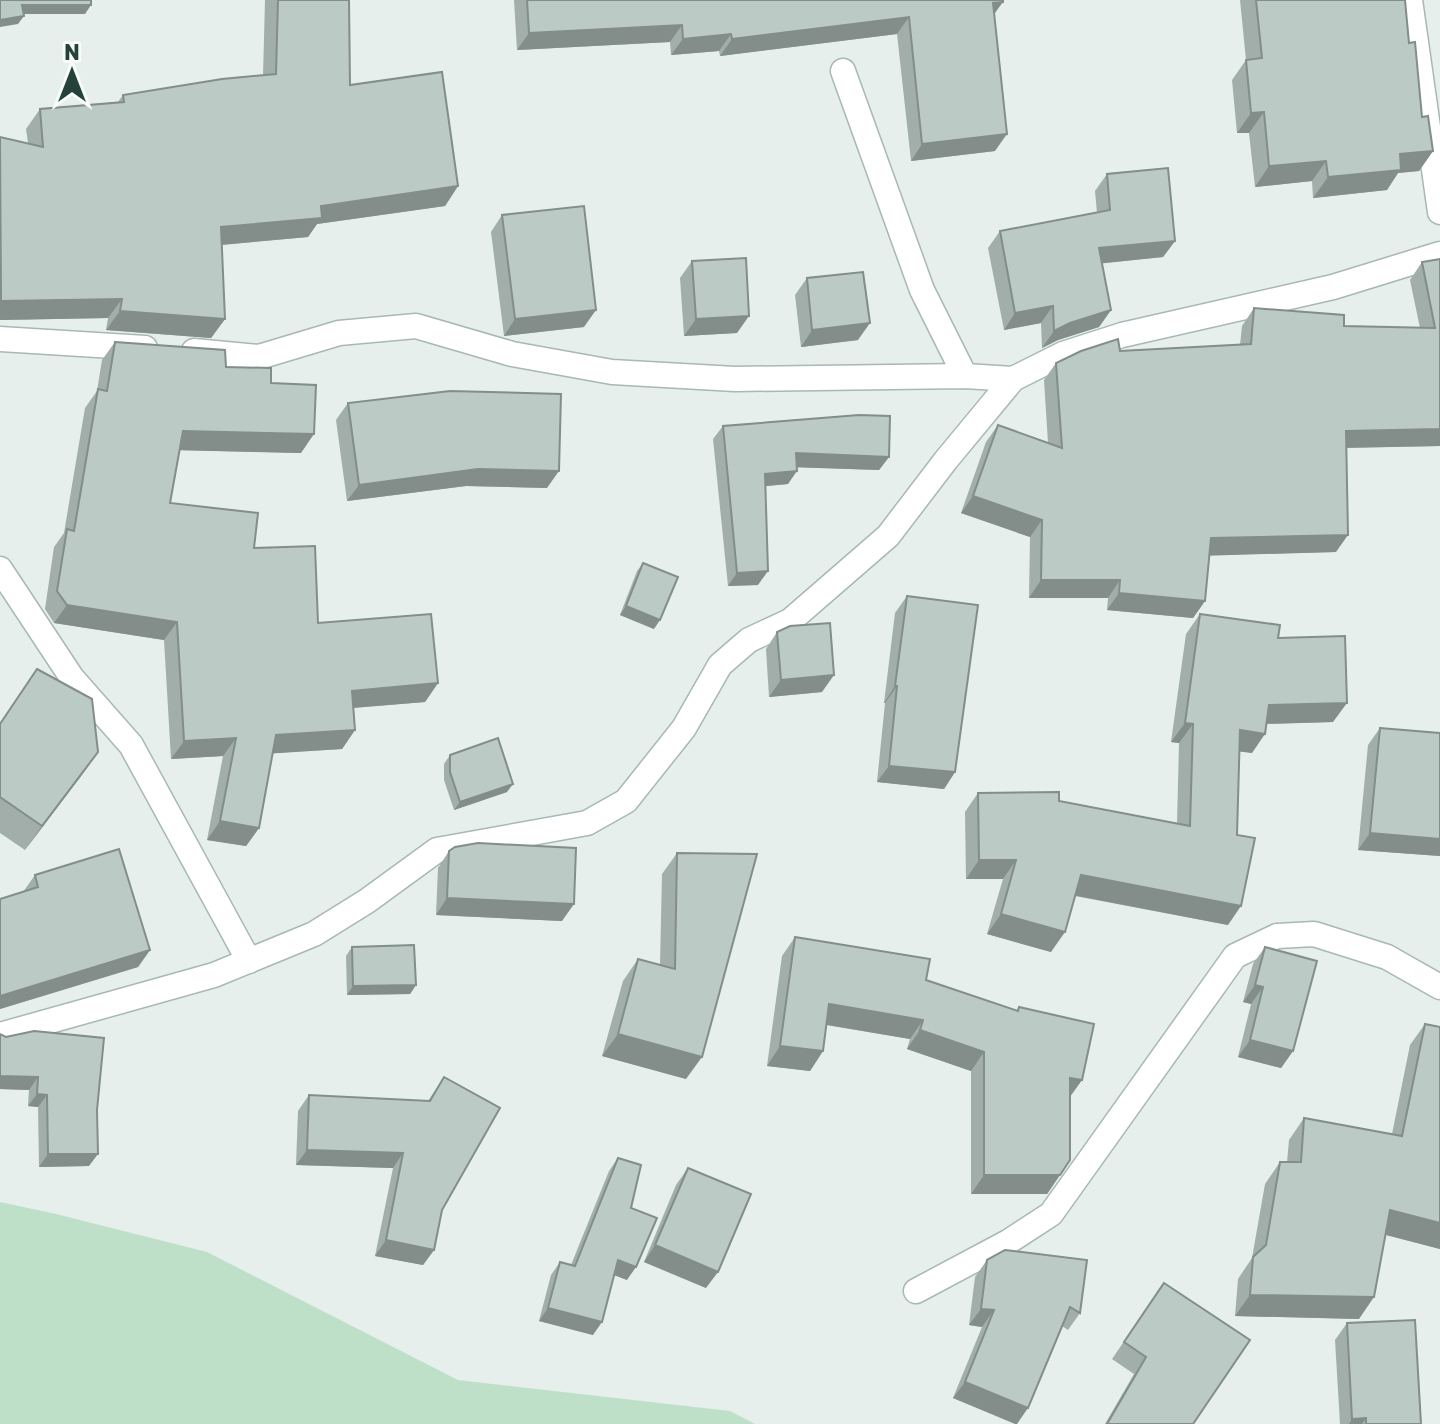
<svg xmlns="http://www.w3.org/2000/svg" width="1440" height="1424" viewBox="0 0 1440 1424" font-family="Rubik,sans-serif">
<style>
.green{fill:#bfe0c8}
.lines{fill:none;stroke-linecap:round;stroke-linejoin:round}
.service-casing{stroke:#a8b8b2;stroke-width:27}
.minor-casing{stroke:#a8b8b2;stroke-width:27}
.service{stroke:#fff;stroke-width:24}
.minor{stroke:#fff;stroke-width:24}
.wall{fill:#a1aea9}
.shaded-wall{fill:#838d89}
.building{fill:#bbcac4;stroke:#838d89;stroke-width:2}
</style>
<rect width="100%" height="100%" fill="#e6efeb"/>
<path class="green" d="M 0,1202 L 56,1214 L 207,1252 L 458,1380 L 730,1411 L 755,1424 L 0,1424 Z"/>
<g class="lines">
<g class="service-casing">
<path id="service" d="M 1410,0 L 1440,212"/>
</g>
<g class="minor-casing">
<g id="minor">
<path d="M 843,71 L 922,290 L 965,376"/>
<path d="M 0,339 L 145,348"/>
<path d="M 194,351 L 259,357 L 339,333 L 416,326 L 512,354 L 612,372 L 735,379 L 965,376 L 1013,379 L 1063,354 L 1122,335 L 1333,287 L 1440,254"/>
<path d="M 0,569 L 72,678 L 131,745 L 249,961"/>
<path d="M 0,1035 L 214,975 L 314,934 L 367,901 L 437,850 L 587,823 L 626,801 L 684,728 L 720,665 L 749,640 L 790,621 L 888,536 L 946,460 L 1013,379"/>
<path d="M 916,1291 L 1008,1242 L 1051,1214 L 1235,956 L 1277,936 L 1314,934 L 1387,957 L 1440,987"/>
</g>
</g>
<use href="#service" class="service"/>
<use href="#minor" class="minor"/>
</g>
<g class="wall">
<path d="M 265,0 L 349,0 L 350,85 L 458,186 L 445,206 L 317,224 L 308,237 L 222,245 L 225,319 L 211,338 L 106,330 L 108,318 L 0,320 L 0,137 L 28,143 L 26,129 L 40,109 L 118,102 L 123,95 L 263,76 Z"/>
<path d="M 514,0 L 1003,0 L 994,15 L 995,151 L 911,161 L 897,34 L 720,56 L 719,51 L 671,55 L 670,42 L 517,50 Z"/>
<path d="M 1240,0 L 1405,0 L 1409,43 L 1422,117 L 1433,151 L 1419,171 L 1398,173 L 1387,190 L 1313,198 L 1312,181 L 1255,187 L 1249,133 L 1237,133 L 1232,80 L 1246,60 Z"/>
<path d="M 1107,174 L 1175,241 L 1163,257 L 1102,263 L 1111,310 L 1099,327 L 1058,340 L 1042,348 L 1041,323 L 1004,330 L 988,248 L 1000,231 L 1097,213 L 1095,191 Z"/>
<path d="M 502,215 L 584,327 L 504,336 L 491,232 Z"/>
<path d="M 1440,259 L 1440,446 L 1346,448 L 1336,552 L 1209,555 L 1205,601 L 1193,618 L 1107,610 L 1108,598 L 1029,598 L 1030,537 L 961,513 L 986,442 L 998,425 L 1048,443 L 1044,380 L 1056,363 L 1120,351 L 1240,345 L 1242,326 L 1254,308 L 1344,326 L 1420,328 L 1410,280 L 1422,262 Z"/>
<path d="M 692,261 L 737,333 L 684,336 L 680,278 Z"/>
<path d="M 807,278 L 858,340 L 801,347 L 795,295 Z"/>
<path d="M 115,342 L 226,367 L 271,383 L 301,453 L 179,450 L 170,503 L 254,548 L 318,623 L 438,683 L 425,702 L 353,708 L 355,730 L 342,749 L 273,753 L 259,828 L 246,846 L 207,840 L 223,756 L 171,759 L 164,640 L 54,623 L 45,609 L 54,547 L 64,533 L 85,408 L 97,391 L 102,360 Z"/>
<path d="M 348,403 L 547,488 L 466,486 L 347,501 L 336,420 Z"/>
<path d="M 723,426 L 889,457 L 879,470 L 797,467 L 788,484 L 765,486 L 758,585 L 728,586 L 713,439 Z"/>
<path d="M 643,563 L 654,629 L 620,615 L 637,571 Z"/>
<path d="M 907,596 L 955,772 L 944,789 L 877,782 L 885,703 L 884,703 L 895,613 Z"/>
<path d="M 1200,614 L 1278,638 L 1333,722 L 1267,724 L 1252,753 L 1240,751 L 1228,925 L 1075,896 L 1051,952 L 987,934 L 1003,879 L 966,879 L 965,812 L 978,793 L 1059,801 L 1177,823 L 1179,743 L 1171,742 L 1186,634 Z"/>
<path d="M 777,632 L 822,692 L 769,697 L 766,649 Z"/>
<path d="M 0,723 L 81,776 L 25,850 L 0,833 Z"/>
<path d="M 1380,728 L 1440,733 L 1440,856 L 1358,850 L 1368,745 Z"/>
<path d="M 450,755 L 507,792 L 454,810 L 444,780 L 444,764 Z"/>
<path d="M 449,851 L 562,921 L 436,915 L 438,868 Z"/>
<path d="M 677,853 L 686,1079 L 602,1056 L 623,981 L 638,959 L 660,965 L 662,874 Z"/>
<path d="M 35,875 L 150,950 L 138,967 L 0,1009 L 0,899 L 23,892 Z"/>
<path d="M 795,937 L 1016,1011 L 1019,1007 L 1082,1080 L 1070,1097 L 1070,1160 L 1047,1194 L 971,1194 L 971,1071 L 907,1049 L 910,1039 L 826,1025 L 823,1051 L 810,1071 L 767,1066 L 782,956 Z"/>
<path d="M 352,947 L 416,985 L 410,994 L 347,995 L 346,956 Z"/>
<path d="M 1265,947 L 1293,1051 L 1281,1068 L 1238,1057 L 1251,1004 L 1243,1002 L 1253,964 Z"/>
<path d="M 1425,1024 L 1440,1027 L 1440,1249 L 1386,1235 L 1359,1319 L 1235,1316 L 1238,1279 L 1252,1258 L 1265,1184 L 1280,1162 L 1287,1162 L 1289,1140 L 1304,1118 L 1392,1134 L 1410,1045 Z"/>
<path d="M 34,1031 L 89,1166 L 39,1167 L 38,1107 L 28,1106 L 29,1090 L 0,1089 L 0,1034 L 6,1037 Z"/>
<path d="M 444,1077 L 442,1210 L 434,1250 L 423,1265 L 375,1256 L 393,1168 L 296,1165 L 298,1111 L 309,1095 L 428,1101 Z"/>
<path d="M 618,1158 L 631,1208 L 627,1280 L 614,1275 L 593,1335 L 539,1321 L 551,1275 L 560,1262 L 571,1265 L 609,1171 Z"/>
<path d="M 688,1168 L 706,1288 L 644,1262 L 676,1185 Z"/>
<path d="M 987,1260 L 1080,1313 L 1068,1330 L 1062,1326 L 1017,1424 L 953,1398 L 982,1327 L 969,1325 L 975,1277 Z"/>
<path d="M 1164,1283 L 1193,1424 L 1105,1424 L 1134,1374 L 1112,1359 Z"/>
<path d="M 1347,1323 L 1421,1424 L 1340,1424 L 1335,1340 Z"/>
</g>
<g class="shaded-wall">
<path d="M 1003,2 L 991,18 L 993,3 Z"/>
<path d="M 22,5 L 91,5 L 85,14 L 16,14 Z"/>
<path d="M 24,16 L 18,24 L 0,27 L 0,20 Z"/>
<path d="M 909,17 L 897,34 L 720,56 L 732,39 Z"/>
<path d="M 682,25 L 670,42 L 517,50 L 529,33 Z"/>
<path d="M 731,34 L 719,51 L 671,55 L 683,39 Z"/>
<path d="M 1264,112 L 1249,133 L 1237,133 L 1251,113 Z"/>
<path d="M 1007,134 L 995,151 L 911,161 L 922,144 Z"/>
<path d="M 1433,151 L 1419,171 L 1398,173 L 1387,190 L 1313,198 L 1328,177 L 1400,154 Z"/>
<path d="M 1326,161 L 1312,181 L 1255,187 L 1269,166 Z"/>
<path d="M 458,186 L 445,206 L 317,224 L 308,237 L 208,246 L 221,227 L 321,206 Z"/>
<path d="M 1175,241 L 1163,257 L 1087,265 L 1099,248 Z"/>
<path d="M 122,299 L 108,318 L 0,320 L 0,303 L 1,301 Z"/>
<path d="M 1053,306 L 1041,323 L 1004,330 L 1015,313 Z"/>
<path d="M 596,310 L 584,327 L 504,336 L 515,319 Z"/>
<path d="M 1111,310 L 1099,327 L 1058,340 L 1042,348 L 1054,331 L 1070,323 Z"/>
<path d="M 120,311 L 225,319 L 211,338 L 106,330 Z"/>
<path d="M 749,316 L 737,333 L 684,336 L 696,319 Z"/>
<path d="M 870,323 L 858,340 L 801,347 L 812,330 Z"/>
<path d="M 1440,429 L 1440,446 L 1334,448 L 1346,431 Z"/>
<path d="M 183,431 L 314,434 L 301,453 L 170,450 Z"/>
<path d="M 796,453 L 889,457 L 879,470 L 787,467 Z"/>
<path d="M 478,469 L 559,471 L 547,488 L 466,486 L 347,501 L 359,485 Z"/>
<path d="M 797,471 L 788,484 L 756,487 L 765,474 Z"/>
<path d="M 973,496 L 1042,520 L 1030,537 L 961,513 Z"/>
<path d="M 1348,535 L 1336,552 L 1199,556 L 1211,538 Z"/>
<path d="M 768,571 L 758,585 L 728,586 L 737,573 Z"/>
<path d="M 1041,580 L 1120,580 L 1108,598 L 1029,598 Z"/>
<path d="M 1119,593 L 1205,601 L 1193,618 L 1107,610 Z"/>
<path d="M 67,605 L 177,622 L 164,640 L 54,623 Z"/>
<path d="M 626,606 L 660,620 L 654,629 L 620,615 Z"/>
<path d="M 834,675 L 822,692 L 769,697 L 781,680 Z"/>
<path d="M 438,683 L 425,702 L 339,709 L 352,691 Z"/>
<path d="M 895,686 L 897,686 L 885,703 L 884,703 Z"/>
<path d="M 1347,703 L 1333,722 L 1256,724 L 1269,705 Z"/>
<path d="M 1185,723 L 1193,724 L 1179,743 L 1171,742 Z"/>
<path d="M 355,730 L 342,749 L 264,754 L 276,735 Z"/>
<path d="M 1240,730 L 1265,734 L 1252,753 L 1227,750 Z"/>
<path d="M 236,738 L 223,756 L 171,759 L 184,741 Z"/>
<path d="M 98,752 L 81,776 L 25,850 L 42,826 Z"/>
<path d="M 889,766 L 955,772 L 944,789 L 877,782 Z"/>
<path d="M 513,784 L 507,792 L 454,810 L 460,802 Z"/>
<path d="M 220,821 L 259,828 L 246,846 L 207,840 Z"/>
<path d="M 1370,833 L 1440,839 L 1440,856 L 1358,850 Z"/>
<path d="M 979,860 L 1016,860 L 1003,879 L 966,879 Z"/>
<path d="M 1081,875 L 1241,906 L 1228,925 L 1067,894 Z"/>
<path d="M 447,898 L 574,904 L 562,921 L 436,915 Z"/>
<path d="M 1001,914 L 1065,932 L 1051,952 L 987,934 Z"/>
<path d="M 150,950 L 138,967 L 0,1009 L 0,996 Z"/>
<path d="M 416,985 L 410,994 L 347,995 L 353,986 Z"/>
<path d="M 1255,985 L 1263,987 L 1251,1004 L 1243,1002 Z"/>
<path d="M 829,1004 L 923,1020 L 910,1039 L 816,1023 Z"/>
<path d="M 920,1030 L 984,1052 L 971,1071 L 907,1049 Z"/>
<path d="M 618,1034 L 702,1057 L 686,1079 L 602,1056 Z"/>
<path d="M 1250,1040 L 1293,1051 L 1281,1068 L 1238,1057 Z"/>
<path d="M 780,1046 L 823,1051 L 810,1071 L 767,1066 Z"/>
<path d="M 0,1076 L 38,1077 L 29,1090 L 0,1089 Z"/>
<path d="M 1070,1078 L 1082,1080 L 1068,1099 Z"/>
<path d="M 37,1094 L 47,1095 L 38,1107 L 28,1106 Z"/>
<path d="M 307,1150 L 403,1153 L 393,1168 L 296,1165 Z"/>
<path d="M 48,1154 L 98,1154 L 89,1166 L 39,1167 Z"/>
<path d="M 984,1175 L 1060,1175 L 1047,1194 L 971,1194 Z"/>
<path d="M 1390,1210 L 1440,1223 L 1440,1249 L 1375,1232 Z"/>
<path d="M 386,1240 L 434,1250 L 423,1265 L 375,1256 Z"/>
<path d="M 655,1245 L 718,1272 L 706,1288 L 644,1262 Z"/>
<path d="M 618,1260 L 636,1267 L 627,1280 L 609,1273 Z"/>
<path d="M 1250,1295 L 1374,1297 L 1359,1319 L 1235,1316 Z"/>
<path d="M 548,1308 L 602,1322 L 593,1335 L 539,1321 Z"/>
<path d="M 981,1309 L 994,1310 L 982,1327 L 969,1325 Z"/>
<path d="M 965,1382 L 1028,1408 L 1017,1424 L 1015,1424 L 953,1398 Z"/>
<path d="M 1366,1418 L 1362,1424 L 1349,1424 L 1352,1419 Z"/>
</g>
<g class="building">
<path d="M 0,0 L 91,0 L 91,5 L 22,5 L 24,16 L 0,20 Z"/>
<path d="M 278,0 L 349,0 L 350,85 L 442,72 L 458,186 L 321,206 L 322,218 L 221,227 L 225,319 L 120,311 L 122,299 L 1,301 L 0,137 L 43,147 L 40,109 L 124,102 L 123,95 L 222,79 L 276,74 Z"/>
<path d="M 527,0 L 1003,0 L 1003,2 L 993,3 L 1007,134 L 922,144 L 909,17 L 732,39 L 731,34 L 683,39 L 682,25 L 529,33 Z"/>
<path d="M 1256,0 L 1405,0 L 1409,43 L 1415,42 L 1422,117 L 1428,116 L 1433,151 L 1400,154 L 1401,170 L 1328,177 L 1326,161 L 1269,166 L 1264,112 L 1251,113 L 1246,60 L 1262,58 Z"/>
<path d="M 1168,168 L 1175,241 L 1099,248 L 1111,310 L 1070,323 L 1054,331 L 1053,306 L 1015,313 L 1000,231 L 1110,210 L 1107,174 Z"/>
<path d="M 584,206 L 596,310 L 515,319 L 502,215 Z"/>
<path d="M 746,258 L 749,316 L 696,319 L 692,261 Z"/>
<path d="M 1440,259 L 1440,429 L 1346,431 L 1348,535 L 1211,538 L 1205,601 L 1119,593 L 1120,580 L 1041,580 L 1042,520 L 973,496 L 998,425 L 1062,448 L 1056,363 L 1081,351 L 1118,339 L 1120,351 L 1251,344 L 1254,308 L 1344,315 L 1344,326 L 1435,328 L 1422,262 Z"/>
<path d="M 863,272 L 870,323 L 812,330 L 807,278 Z"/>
<path d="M 115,342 L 225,350 L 226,367 L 271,368 L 271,383 L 316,385 L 314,434 L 183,431 L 170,503 L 258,513 L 254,548 L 315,546 L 318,623 L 431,614 L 438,683 L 352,691 L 355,730 L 276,735 L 259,828 L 220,821 L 236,738 L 184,741 L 177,622 L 67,605 L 57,591 L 67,529 L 74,531 L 98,389 L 107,391 Z"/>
<path d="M 450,391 L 561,394 L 559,471 L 478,469 L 359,485 L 348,403 Z"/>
<path d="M 859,415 L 890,416 L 889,457 L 796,453 L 797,471 L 765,474 L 768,571 L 737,573 L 723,426 Z"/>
<path d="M 643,563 L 678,577 L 660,620 L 626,606 Z"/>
<path d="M 907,596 L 978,605 L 955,772 L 889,766 L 897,686 L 895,686 Z"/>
<path d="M 1200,614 L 1280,625 L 1278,638 L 1345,636 L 1347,703 L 1269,705 L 1265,734 L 1240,730 L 1237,835 L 1255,838 L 1241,906 L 1081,875 L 1065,932 L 1001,914 L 1016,860 L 979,860 L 978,793 L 1059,792 L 1059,801 L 1190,826 L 1193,724 L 1185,723 Z"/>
<path d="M 830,623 L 834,675 L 781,680 L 777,632 L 790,626 Z"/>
<path d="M 37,669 L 92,699 L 98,752 L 42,826 L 0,797 L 0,724 Z"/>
<path d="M 1380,728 L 1440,733 L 1440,839 L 1370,833 Z"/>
<path d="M 498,738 L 513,784 L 460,802 L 450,772 L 450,755 Z"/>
<path d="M 478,843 L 576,848 L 574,904 L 447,898 L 449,851 L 455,847 Z"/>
<path d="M 119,849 L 150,950 L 0,996 L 0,899 L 38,887 L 35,875 Z"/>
<path d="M 677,853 L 757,854 L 702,1057 L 618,1034 L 638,959 L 675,969 Z"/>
<path d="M 795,937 L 930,959 L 926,980 L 1018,1011 L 1019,1007 L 1094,1024 L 1082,1080 L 1070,1078 L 1070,1160 L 1060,1175 L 984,1175 L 984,1052 L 920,1030 L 923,1020 L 829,1004 L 823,1051 L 780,1046 Z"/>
<path d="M 414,945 L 416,985 L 353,986 L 352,947 Z"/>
<path d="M 1265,947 L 1317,961 L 1293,1051 L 1250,1040 L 1263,987 L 1255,985 Z"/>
<path d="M 1425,1024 L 1440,1027 L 1440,1223 L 1390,1210 L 1374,1297 L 1250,1295 L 1253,1257 L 1266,1245 L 1280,1162 L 1301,1162 L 1304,1118 L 1402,1136 Z"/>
<path d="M 34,1031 L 104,1038 L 97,1110 L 98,1154 L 48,1154 L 47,1095 L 37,1094 L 38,1077 L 0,1076 L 0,1034 L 6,1037 Z"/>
<path d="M 444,1077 L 500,1108 L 442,1210 L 434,1250 L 386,1240 L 403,1153 L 307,1150 L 309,1095 L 430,1101 Z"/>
<path d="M 618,1158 L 641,1165 L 631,1208 L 657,1218 L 636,1267 L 618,1260 L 602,1322 L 548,1308 L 560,1262 L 575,1266 Z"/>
<path d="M 688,1168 L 751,1194 L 718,1272 L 655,1245 Z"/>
<path d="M 1005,1250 L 1087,1260 L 1080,1313 L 1070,1307 L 1028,1408 L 965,1382 L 994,1310 L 981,1309 L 987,1260 Z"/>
<path d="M 1164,1283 L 1250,1340 L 1193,1424 L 1107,1424 L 1146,1357 L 1124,1342 Z"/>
<path d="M 1415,1320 L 1421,1424 L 1366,1424 L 1366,1418 L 1352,1419 L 1347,1323 Z"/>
</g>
<g transform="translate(72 72)" stroke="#f7fbf9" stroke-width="6" paint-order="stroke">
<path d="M0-6L14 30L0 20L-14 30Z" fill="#24423a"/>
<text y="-12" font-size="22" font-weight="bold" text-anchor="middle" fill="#24423a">N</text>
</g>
</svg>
